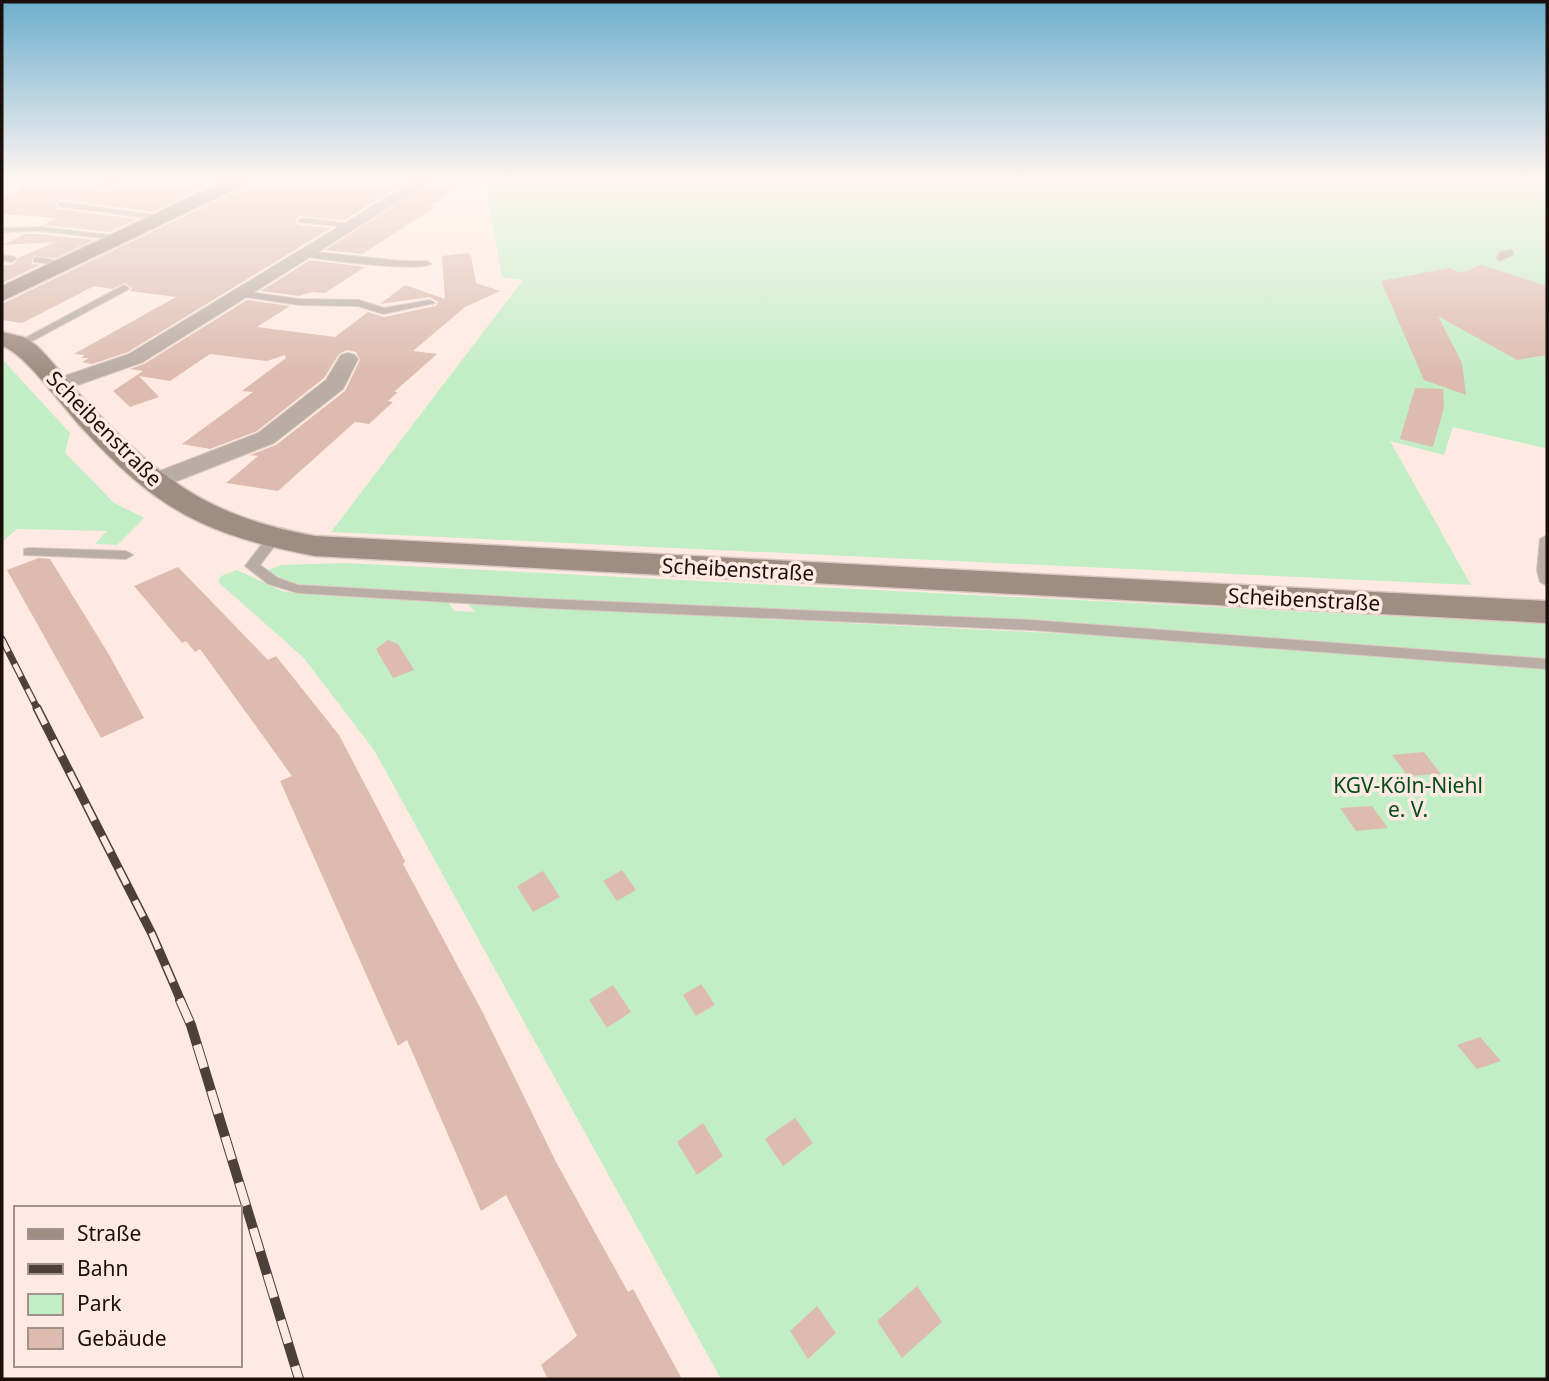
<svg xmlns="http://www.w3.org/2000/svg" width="1549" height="1381" viewBox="0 0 1549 1381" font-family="'Noto Sans',sans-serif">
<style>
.green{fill:#c2eec5}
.building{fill:#ddbcaf}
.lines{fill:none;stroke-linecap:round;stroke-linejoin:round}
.lane-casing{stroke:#dac7c0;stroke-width:2}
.street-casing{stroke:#dac7c0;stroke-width:2}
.secondary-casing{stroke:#dac7c0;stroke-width:3}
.lane{fill:#b9ada5;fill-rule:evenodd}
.street{fill:#b9ada5;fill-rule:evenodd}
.secondary{fill:#9f8d81;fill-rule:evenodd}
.rail-far2-casing{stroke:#4d403b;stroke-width:7}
.rail-far1-casing{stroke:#4d403b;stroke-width:9}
.rail-casing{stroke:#4d403b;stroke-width:10}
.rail-far2{stroke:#feeae2;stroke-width:4.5;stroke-dasharray:14;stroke-linecap:butt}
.rail-far1{stroke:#feeae2;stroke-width:6;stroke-dasharray:18;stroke-linecap:butt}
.rail{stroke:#feeae2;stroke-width:8;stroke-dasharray:24;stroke-linecap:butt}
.labels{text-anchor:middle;stroke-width:7;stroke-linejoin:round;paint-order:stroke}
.street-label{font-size:21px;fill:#1a0f0b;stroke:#feeae2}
.park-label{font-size:21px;fill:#004d18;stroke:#feeae2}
</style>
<rect width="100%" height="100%" fill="#feeae2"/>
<g class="green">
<path d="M 485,181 L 1547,181 L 1547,446 L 1545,448 L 1453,427 L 1444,455 L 1390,441 L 1471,585 L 331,532 L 523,280 L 502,277 Z"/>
<path d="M 2,359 L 70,433 L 65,453 L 113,502 L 144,518 L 117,545 L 95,544 L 107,531 L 17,529 L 2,542 Z"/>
<path d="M 345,563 L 1547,624 L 1547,660 L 835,614 L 310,587 L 284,580 L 268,570 L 281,565 Z"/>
<path d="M 237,570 L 282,591 L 301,594 L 449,603 L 454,611 L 475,612 L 468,604 L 1151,638 L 1547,669 L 1547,1379 L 721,1379 L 374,750 L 303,657 L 218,582 L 221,576 Z"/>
</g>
<g class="building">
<path d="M 21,181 L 102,181 L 98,188 L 102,190 L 121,181 L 218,181 L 152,212 L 60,199 L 55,204 L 57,209 L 137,219 L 109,232 L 43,225 L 57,218 L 2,214 L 2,198 L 21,190 Z"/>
<path d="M 250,181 L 409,181 L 344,220 L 299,216 L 295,222 L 298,225 L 331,228 L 128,352 L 92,364 L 82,362 L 89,358 L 81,358 L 85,355 L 74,354 L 176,297 L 130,291 L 132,288 L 125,283 L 112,289 L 94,286 L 22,323 L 2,320 L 2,304 L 245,187 Z"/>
<path d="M 433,181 L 465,181 L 429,207 L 436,207 L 362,254 L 325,250 Z"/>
<path d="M 25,234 L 41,234 L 94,240 L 56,258 L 33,256 L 32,264 L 40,265 L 2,283 L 2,266 L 14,264 L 18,258 L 55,242 L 3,245 Z"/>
<path d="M 467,253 L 471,255 L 476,283 L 500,291 L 465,307 L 413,351 L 437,354 L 394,392 L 398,392 L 388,401 L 393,402 L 369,424 L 355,422 L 278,491 L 226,483 L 258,456 L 250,455 L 276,445 L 345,391 L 360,360 L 356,352 L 347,350 L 339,354 L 324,378 L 257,431 L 210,449 L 182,444 L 253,392 L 242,391 L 286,358 L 285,355 L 267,361 L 210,354 L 170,381 L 139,376 L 159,397 L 130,407 L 113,391 L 143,371 L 130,369 L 144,364 L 247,300 L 290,306 L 257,327 L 335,337 L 368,312 L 384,317 L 436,306 L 438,302 L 430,297 L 380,304 L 405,285 L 445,299 L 442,256 Z"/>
<path d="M 310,260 L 365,267 L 325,293 L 312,292 L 299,296 L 261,291 Z"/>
<path d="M 1481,265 L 1547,286 L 1547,355 L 1517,360 L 1438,316 L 1462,363 L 1466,395 L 1424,380 L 1381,281 L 1450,268 L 1461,273 Z"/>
<path d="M 1415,388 L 1443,389 L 1444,408 L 1433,447 L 1400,439 Z"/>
<path d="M 39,558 L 50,559 L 108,653 L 144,718 L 101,738 L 7,570 Z"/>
<path d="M 178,567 L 268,660 L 276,656 L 339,735 L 405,861 L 403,864 L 483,1013 L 556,1162 L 628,1292 L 633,1289 L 682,1379 L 548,1379 L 541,1365 L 577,1336 L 506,1195 L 481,1211 L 407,1040 L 398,1046 L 280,781 L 292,776 L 200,649 L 195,652 L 186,641 L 182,643 L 134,586 Z"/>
<path d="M 388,640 L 398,644 L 414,670 L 393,678 L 376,649 Z"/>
<path d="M 1424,752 L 1441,774 L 1408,776 L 1392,755 Z"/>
<path d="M 1372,806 L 1388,828 L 1356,831 L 1340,808 Z"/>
<path d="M 622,870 L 636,890 L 617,901 L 603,881 Z"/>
<path d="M 543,871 L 560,897 L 533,912 L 517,886 Z"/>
<path d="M 701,984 L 715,1005 L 696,1016 L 683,995 Z"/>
<path d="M 613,985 L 631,1012 L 607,1028 L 589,1000 Z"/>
<path d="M 1480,1037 L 1501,1061 L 1477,1069 L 1457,1045 Z"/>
<path d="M 795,1118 L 813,1143 L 783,1166 L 765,1139 Z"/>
<path d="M 703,1123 L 723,1156 L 697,1175 L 677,1142 Z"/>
<path d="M 917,1286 L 942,1322 L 902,1358 L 877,1321 Z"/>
<path d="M 817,1306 L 836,1333 L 808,1359 L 790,1331 Z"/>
</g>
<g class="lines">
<g class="lane-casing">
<g id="lane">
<path d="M 109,181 L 118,181 L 101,188 L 101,184 Z"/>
<path d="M 60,202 L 162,216 L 166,218 L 162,220 L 57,206 Z"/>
<path d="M 301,218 L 354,224 L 358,226 L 354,228 L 298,222 Z"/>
<path d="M 41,227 L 119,236 L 123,238 L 119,240 L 41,231 L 2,232 L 2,228 Z"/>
<path d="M 1510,250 L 1513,251 L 1513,255 L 1500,261 L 1496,258 L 1500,252 Z"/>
<path d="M 306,251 L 401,261 L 427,261 L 431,264 C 416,272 324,260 303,256 L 303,252 Z"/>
<path d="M 2,255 L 15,257 L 16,259 L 12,262 L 2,260 Z"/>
<path d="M 37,257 L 70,263 L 66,266 L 34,262 L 34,258 Z"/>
<path d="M 124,285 L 129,288 L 127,290 L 23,346 L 14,344 Z"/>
<path d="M 241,291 L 299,299 L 359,300 L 384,308 L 430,300 L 435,303 L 383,314 L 358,306 L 299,305 L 238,296 L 238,292 Z"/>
<path d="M 273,535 L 280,539 L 260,565 L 278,578 L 298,585 L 545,599 L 1031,620 L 1547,659 L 1547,669 L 1031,630 L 545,608 L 298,593 L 268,584 L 245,566 L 268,536 Z"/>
<path d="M 1547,535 L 1547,586 L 1540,582 L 1537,570 L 1540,539 Z"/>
<path d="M 29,548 L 126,551 L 133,555 L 126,559 L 24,555 L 24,549 Z"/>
</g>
</g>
<g class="street-casing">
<g id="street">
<path d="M 414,181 L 431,181 L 143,362 L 58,392 L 50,391 L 47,386 L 50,381 L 129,354 Z"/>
<path d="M 348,353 L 355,355 L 358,359 L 343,389 L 274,443 L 162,487 L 153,489 L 144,487 L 141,482 L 144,477 L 258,433 L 326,380 L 341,355 Z"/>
</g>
</g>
<g class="secondary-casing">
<g id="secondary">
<path d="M 224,181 L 247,181 L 244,185 L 2,301 L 2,286 Z"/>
<path d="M 2,332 L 23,337 L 36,345 C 53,361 66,380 82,397 C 159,478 203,515 315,536 L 1547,601 L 1547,623 L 315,556 C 206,535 158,511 83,429 C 64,409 25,353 2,346 Z"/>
</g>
</g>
<use href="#lane" class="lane"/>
<use href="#street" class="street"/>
<use href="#secondary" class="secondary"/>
<g class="rail-far2-casing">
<path id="rail-far2" d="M 2,639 L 38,710"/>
</g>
<g class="rail-far1-casing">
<path id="rail-far1" d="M 37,708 L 152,934 L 181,1001"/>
</g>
<g class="rail-casing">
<path id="rail" d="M 180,1000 L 191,1025 L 299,1379"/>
</g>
<use href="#rail-far2" class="rail-far2"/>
<use href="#rail-far1" class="rail-far1"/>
<use href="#rail" class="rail"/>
</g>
<linearGradient id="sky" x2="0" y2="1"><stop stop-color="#6daecd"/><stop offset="0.48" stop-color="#fff6f2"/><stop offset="1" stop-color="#fff6f2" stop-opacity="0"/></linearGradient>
<rect width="1549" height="374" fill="url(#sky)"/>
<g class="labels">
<g class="street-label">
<text transform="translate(104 429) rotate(45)" y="7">Scheibenstraße</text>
<text transform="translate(738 570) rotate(3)" y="7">Scheibenstraße</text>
<text transform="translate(1304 600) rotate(3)" y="7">Scheibenstraße</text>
</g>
<g class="park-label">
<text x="1408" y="793">KGV-Köln-Niehl<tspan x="1408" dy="24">e. V.</tspan></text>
</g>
</g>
<rect width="1549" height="1381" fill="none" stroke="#1a0f0b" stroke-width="7"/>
<rect x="14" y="1206" width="228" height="161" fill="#feeae2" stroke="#a3928c" stroke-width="2"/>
<rect x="28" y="1229" width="35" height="10" fill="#9f8d81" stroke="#a3928c" stroke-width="2"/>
<text x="77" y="1241" font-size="21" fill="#1a0f0b">Straße</text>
<rect x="28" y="1264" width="35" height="10" fill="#4d403b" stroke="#a3928c" stroke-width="2"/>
<text x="77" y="1276" font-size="21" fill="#1a0f0b">Bahn</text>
<rect x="28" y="1294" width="35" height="21" fill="#c2eec5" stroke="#a3928c" stroke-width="2"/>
<text x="77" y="1311" font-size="21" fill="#1a0f0b">Park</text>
<rect x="28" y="1328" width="35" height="21" fill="#ddbcaf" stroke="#a3928c" stroke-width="2"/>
<text x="77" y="1346" font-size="21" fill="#1a0f0b">Gebäude</text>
</svg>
